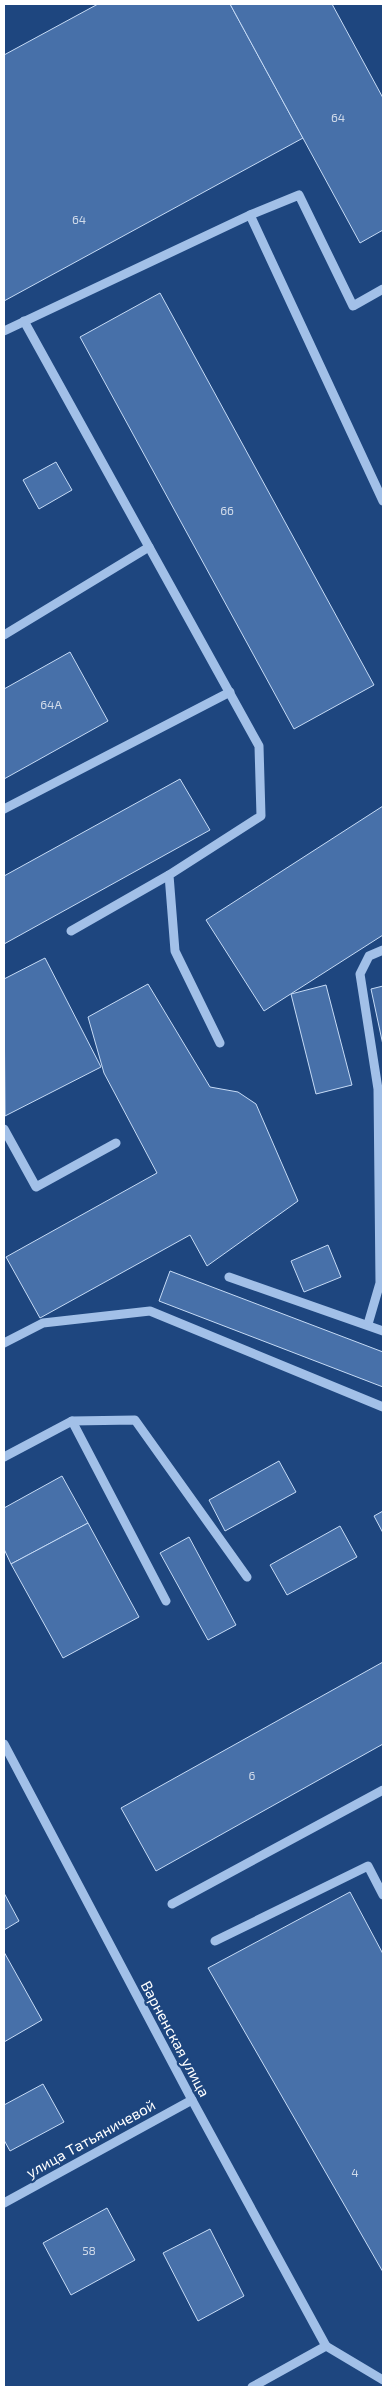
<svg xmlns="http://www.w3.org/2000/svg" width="387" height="2391" viewBox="0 0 387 2391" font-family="'Exo 2',sans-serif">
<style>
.building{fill:#4770a9;stroke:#c6dbf6}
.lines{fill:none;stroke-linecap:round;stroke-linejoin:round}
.minor{stroke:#a2c0e8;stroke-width:9}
.labels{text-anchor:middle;stroke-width:4.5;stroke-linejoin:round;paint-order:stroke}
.number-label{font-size:12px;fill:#d1dbea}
.street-label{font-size:15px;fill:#fff;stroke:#1e467f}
</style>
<rect width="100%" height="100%" fill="#1e467f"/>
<g class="building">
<path d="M 98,4 L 230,4 L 303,138 L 4,301 L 4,55 Z"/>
<path d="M 230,4 L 332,4 L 383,98 L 383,230 L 360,243 Z"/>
<path d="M 160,293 L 374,685 L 294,729 L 80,337 Z"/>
<path d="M 56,462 L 72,490 L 39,509 L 23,480 Z"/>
<path d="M 70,652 L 108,721 L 4,779 L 4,689 Z"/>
<path d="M 180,779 L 210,830 L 4,944 L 4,876 Z"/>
<path d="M 383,806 L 383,935 L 264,1011 L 206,920 Z"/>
<path d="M 45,958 L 101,1067 L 5,1116 L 4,979 Z"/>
<path d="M 148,984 L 210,1087 L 238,1092 L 256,1104 L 298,1201 L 207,1266 L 190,1235 L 40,1318 L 6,1257 L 157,1173 L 104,1073 L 88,1017 Z"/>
<path d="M 326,985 L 352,1085 L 316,1094 L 291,994 Z"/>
<path d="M 383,986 L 383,1045 L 371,989 Z"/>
<path d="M 328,1245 L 341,1277 L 304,1292 L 291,1261 Z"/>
<path d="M 170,1271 L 383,1352 L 383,1387 L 159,1301 Z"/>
<path d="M 279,1461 L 296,1492 L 225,1531 L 209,1500 Z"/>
<path d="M 62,1476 L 88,1523 L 11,1564 L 4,1549 L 4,1508 Z"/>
<path d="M 383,1511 L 383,1533 L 374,1516 Z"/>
<path d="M 88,1523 L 139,1617 L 63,1658 L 11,1564 Z"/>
<path d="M 340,1526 L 357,1557 L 287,1595 L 270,1565 Z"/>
<path d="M 189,1537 L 236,1625 L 208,1640 L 160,1553 Z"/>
<path d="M 383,1662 L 383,1744 L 156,1871 L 121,1808 Z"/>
<path d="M 350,1892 L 383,1954 L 383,2272 L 208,1968 Z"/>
<path d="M 4,1893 L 19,1921 L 4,1930 Z"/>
<path d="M 4,1952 L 42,2020 L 4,2042 Z"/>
<path d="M 43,2084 L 64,2122 L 10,2151 L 4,2140 L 4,2105 Z"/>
<path d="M 107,2208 L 135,2260 L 71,2295 L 43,2243 Z"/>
<path d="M 210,2229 L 244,2296 L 198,2321 L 163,2253 Z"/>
</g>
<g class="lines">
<g class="minor">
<path d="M 250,215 L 383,501"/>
<path d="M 24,321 L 259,746 L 261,816 L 169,875 L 175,951 L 220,1043"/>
<path d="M 4,331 L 250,215 L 299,195 L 353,306 L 383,289"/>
<path d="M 4,635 L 149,547"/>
<path d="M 4,809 L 230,692"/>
<path d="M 71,931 L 169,875"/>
<path d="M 4,1129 L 36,1187 L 116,1143"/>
<path d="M 229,1277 L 383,1331"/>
<path d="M 368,1324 L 380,1283 L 378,1089 L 360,974 L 369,956 L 383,950"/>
<path d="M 4,1343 L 43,1323 L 150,1311 L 383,1407"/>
<path d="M 72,1421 L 166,1601"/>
<path d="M 4,1457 L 72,1421 L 135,1420 L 247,1577"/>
<path d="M 4,1744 L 192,2100 L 326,2346"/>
<path d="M 172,1904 L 383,1790"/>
<path d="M 215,1941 L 368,1866 L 383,1895"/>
<path d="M 4,2203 L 192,2100"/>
<path d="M 326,2346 L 383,2380"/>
<path d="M 252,2387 L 326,2346"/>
</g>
</g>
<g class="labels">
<g class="number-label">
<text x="338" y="122">64</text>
<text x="79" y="224">64</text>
<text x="227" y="515">66</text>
<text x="51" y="709">64А</text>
<text x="252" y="1780">6</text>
<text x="355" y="2177">4</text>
<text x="89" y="2255">58</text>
</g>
<g class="street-label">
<text transform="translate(175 2039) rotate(62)" y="5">Варненская улица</text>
<text transform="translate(91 2139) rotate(-29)" y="5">улица Татьяничевой</text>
</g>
</g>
<rect width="387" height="2391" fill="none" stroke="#ffffff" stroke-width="10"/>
</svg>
